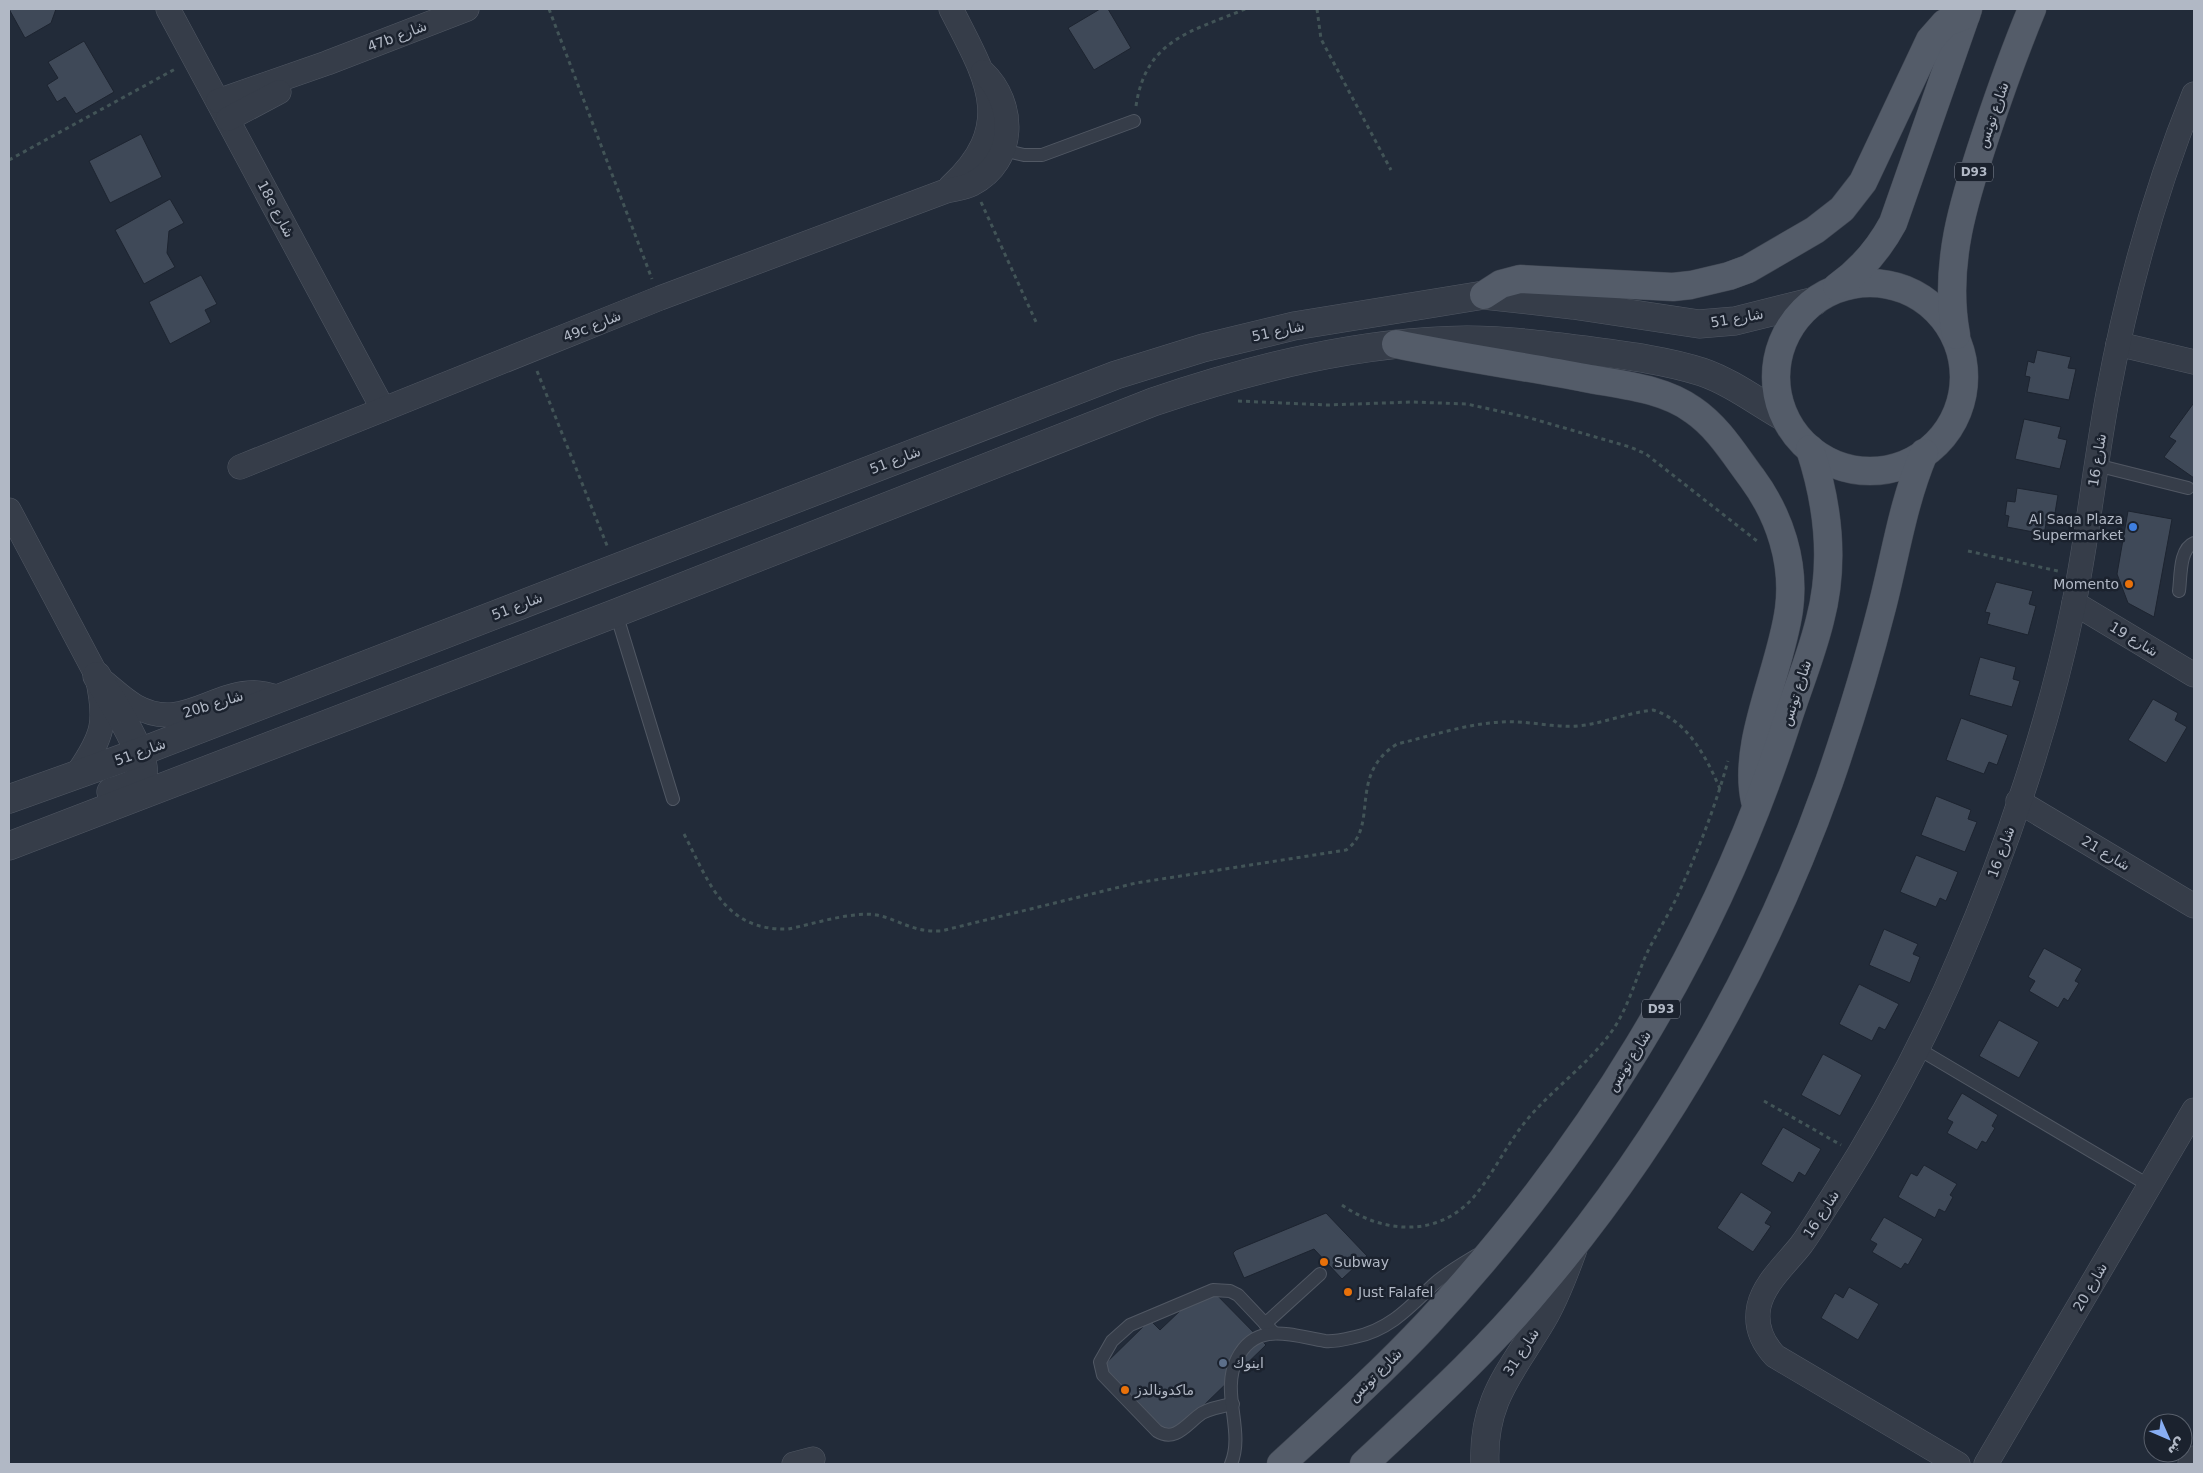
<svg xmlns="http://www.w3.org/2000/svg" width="2203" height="1473" viewBox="0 0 2203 1473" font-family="'DejaVu Sans','Noto Naskh Arabic',sans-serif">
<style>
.building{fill:#3f4958;stroke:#1d2430}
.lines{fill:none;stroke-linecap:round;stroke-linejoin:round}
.service-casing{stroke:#515864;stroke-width:14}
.minor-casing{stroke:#515864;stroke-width:25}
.tertiary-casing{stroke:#515864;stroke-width:29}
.primary-casing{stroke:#3f4652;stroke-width:29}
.path{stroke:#425457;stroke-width:3;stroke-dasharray:4 4;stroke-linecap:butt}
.service{stroke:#363d49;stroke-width:12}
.minor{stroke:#363d49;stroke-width:24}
.tertiary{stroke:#363d49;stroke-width:28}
.primary{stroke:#545c69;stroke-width:28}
.shop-dot{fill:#3f7fe0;stroke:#1b222e;stroke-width:2}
.food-dot{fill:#e8710a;stroke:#1b222e;stroke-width:2}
.service-dot{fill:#5c6f8a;stroke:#1b222e;stroke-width:2}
.labels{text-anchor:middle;stroke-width:5;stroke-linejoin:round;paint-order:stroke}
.shield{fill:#1b222e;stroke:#848b98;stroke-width:1}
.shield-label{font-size:12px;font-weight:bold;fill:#b1b8c5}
.street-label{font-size:14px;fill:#b1b8c5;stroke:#1b222e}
.poi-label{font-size:14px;fill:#b1b8c5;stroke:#1b222e;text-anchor:start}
</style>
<rect width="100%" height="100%" fill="#222b39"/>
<g class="building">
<path d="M 9,9 L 56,9 L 51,23 L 25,38 Z"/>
<path d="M 1100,9 L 1108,9 L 1131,48 L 1094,70 L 1068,28 Z"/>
<path d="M 84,41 L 114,92 L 76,114 L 65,97 L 57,102 L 47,85 L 58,78 L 48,62 Z"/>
<path d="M 141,134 L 162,177 L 110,203 L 89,161 Z"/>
<path d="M 170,199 L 184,223 L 169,231 L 167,253 L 175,267 L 144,284 L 115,230 Z"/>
<path d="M 201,275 L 217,304 L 205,310 L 211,322 L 170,344 L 149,302 Z"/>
<path d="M 2037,350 L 2071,357 L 2068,368 L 2076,369 L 2069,400 L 2027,392 L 2030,377 L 2025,376 L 2028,361 L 2034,363 Z"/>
<path d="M 2193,404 L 2194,405 L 2194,478 L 2164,457 L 2176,441 L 2169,437 Z"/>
<path d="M 2024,419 L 2061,427 L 2058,438 L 2067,440 L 2060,469 L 2015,459 Z"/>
<path d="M 2017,488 L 2058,495 L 2053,525 L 2046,524 L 2044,534 L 2007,527 L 2009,516 L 2005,515 L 2007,501 L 2015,502 Z"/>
<path d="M 2128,511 L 2172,519 L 2154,617 L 2128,603 L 2117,574 Z"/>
<path d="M 1996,582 L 2033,591 L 2029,604 L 2036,606 L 2028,635 L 1987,624 L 1990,613 L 1985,612 Z"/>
<path d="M 1980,657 L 2016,667 L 2013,679 L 2020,681 L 2012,707 L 1969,695 Z"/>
<path d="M 2153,699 L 2178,713 L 2175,720 L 2187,727 L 2166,763 L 2128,740 Z"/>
<path d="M 1961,718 L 2008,735 L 1997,765 L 1989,762 L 1984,774 L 1946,760 Z"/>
<path d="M 1936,796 L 1971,810 L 1968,819 L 1977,822 L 1965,852 L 1921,835 Z"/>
<path d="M 1916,855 L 1958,872 L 1946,901 L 1940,898 L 1936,907 L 1900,892 Z"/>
<path d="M 1884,929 L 1918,944 L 1913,954 L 1920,957 L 1910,983 L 1869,965 Z"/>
<path d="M 2044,948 L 2082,969 L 2075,981 L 2079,983 L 2068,1001 L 2064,998 L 2058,1008 L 2029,991 L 2035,981 L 2028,977 Z"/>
<path d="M 1859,984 L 1899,1004 L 1885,1030 L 1879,1027 L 1872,1041 L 1839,1024 Z"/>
<path d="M 1999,1020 L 2039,1042 L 2019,1078 L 1979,1056 Z"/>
<path d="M 1823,1054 L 1862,1075 L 1840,1116 L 1801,1095 Z"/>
<path d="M 1962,1093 L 1998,1115 L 1992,1126 L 1995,1128 L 1986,1143 L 1982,1141 L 1977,1150 L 1947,1133 L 1953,1122 L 1947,1119 Z"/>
<path d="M 1783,1127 L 1821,1149 L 1805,1176 L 1799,1172 L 1793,1183 L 1761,1164 Z"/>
<path d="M 1924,1165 L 1957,1184 L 1950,1195 L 1953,1197 L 1945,1212 L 1939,1209 L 1935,1218 L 1898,1197 L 1911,1173 L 1917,1176 Z"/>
<path d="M 1741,1192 L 1772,1212 L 1765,1223 L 1771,1226 L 1753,1252 L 1717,1228 Z"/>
<path d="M 1326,1213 L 1367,1256 L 1342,1279 L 1314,1249 L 1244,1278 L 1233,1253 L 1236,1250 Z"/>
<path d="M 1884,1217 L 1923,1239 L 1908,1265 L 1905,1263 L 1901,1269 L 1872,1252 L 1877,1244 L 1870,1240 Z"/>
<path d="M 1207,1285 L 1266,1345 L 1168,1440 L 1100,1369 L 1150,1320 L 1160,1330 Z"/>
<path d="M 1849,1287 L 1879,1304 L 1858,1340 L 1821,1318 L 1835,1293 L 1843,1298 Z"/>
</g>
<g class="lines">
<g class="service-casing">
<g id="service">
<path d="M 1003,150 L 1024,155 L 1042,155 L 1134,121"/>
<path d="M 2096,465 L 2188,488"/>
<path d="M 2179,591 C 2181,577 2179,549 2194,543"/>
<path d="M 616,613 L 673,799"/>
<path d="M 1917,1048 L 2150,1186"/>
<path d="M 1265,1324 L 1320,1274"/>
<path d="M 1233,1404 C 1222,1406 1211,1408 1202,1413 C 1187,1423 1176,1443 1157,1431 L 1103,1375 L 1100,1362 L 1112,1341 L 1130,1325 L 1213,1290 L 1230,1291 L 1238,1295 L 1274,1333"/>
<path d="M 1231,1464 C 1245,1431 1220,1392 1237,1359 C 1256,1320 1293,1336 1325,1341 C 1335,1342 1346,1339 1355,1337 C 1389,1330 1409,1308 1433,1285 C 1446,1273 1462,1264 1477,1255"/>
</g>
</g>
<g class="minor-casing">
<g id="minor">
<path d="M 168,9 L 383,409"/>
<path d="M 951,9 C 985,76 1018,124 951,186"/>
<path d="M 218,101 L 327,63 L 467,9"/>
<path d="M 228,119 L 279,92"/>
<path d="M 2118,344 L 2194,362"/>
<path d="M 240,467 L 660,298 L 946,191 C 954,189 964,188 972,184 C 1017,161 1016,103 983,72"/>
<path d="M 9,510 L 97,676 C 107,722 104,735 77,774"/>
<path d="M 2074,603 L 2194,675"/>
<path d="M 104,682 C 114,690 123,699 135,706 C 179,731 208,696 249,693 C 260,692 270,695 280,698"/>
<path d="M 2018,801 L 2194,906"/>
<path d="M 794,1464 L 813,1459"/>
<path d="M 1958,1464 L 1775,1356 C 1762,1342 1755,1325 1759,1306 C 1764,1283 1787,1263 1801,1245 C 1812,1230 1821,1214 1831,1199 C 1880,1123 1924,1042 1959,959 C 2007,848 2050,721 2074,603 C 2088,534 2095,464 2108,394 C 2127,292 2155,190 2194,94"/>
<path d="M 1986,1464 L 2194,1110"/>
</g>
</g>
<g class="tertiary-casing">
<g id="tertiary">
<path d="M 97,676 C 106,692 152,762 142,776 C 136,786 122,788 111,792"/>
<path d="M 9,799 L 140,752 L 1116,375 L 1203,348 L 1294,326 L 1484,295 L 1573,305 L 1699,324 L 1735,321 L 1815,301"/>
<path d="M 9,846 L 616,613 L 1153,402 C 1253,368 1360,341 1467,340 C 1506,340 1545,345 1584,350 C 1622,355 1665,360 1702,372 C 1731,382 1756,401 1782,416"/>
<path d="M 1485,1464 C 1482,1400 1512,1371 1542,1320 C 1555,1298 1564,1274 1573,1249"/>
<path d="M 2192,1464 L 2194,1460"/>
</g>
</g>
<g class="primary-casing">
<g id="primary">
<circle cx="1870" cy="377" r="94"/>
<path d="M 1837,287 C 1861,270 1879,249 1893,223 L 1968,9"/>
<path d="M 1484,295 L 1501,284 L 1520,279 L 1673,287 L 1691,285 L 1729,276 L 1748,269 L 1815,230 L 1842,209 L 1863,182 L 1930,40 L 1945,23 L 1966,15"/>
<path d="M 1956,335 C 1943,265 1964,200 1986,134 C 2000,92 2015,50 2032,9"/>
<path d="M 1396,344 C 1458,357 1522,366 1585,378 C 1621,385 1663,388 1693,410 C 1718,427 1734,454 1752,478 C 1780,516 1795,563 1789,609 C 1781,670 1742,742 1755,801"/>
<path d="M 1281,1464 C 1331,1418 1381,1373 1428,1323 C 1587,1152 1712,951 1785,728 C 1796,692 1811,657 1820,620 C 1835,563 1828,504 1810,449"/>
<path d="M 1364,1464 C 1426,1406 1489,1349 1543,1283 C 1666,1137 1765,962 1829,782 C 1849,724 1867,666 1882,607 C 1896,553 1902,506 1924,453"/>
</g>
</g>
<g class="path">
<path d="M 549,9 L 652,279"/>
<path d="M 1317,9 L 1321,39 L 1391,170"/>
<path d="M 1136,106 C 1146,39 1191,32 1245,9"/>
<path d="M 9,160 L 177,68"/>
<path d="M 981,202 L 1036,322"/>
<path d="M 537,371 L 608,548"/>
<path d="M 1238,401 L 1327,405 L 1412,402 L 1467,404 L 1530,418 L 1630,447 L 1646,454 L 1757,541"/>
<path d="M 1968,551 L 2058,571"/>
<path d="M 684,834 C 709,882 724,931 788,929 C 814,924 852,911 877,915 C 903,921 911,932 941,931 L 1136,883 L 1346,850 C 1380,826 1347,775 1397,744 C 1431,736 1466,724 1501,722 C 1527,720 1552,728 1578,726 C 1605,723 1627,713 1653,710 C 1687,720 1707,758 1720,789"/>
<path d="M 1764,1101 L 1841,1145"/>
<path d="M 1342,1205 C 1382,1233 1436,1238 1472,1199 C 1493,1175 1506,1145 1526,1121 C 1552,1089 1588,1065 1612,1031 C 1628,1008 1635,981 1646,955 C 1654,938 1664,922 1673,905 C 1695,859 1714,811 1728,761"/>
</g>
<use href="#service" class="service"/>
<use href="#minor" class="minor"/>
<use href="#tertiary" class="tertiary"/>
<use href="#primary" class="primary"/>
</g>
<circle class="shop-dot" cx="2133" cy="527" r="5"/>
<g class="food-dot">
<circle cx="2129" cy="584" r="5"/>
<circle cx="1324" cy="1262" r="5"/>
<circle cx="1348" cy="1292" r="5"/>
<circle cx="1125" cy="1390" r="5"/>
</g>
<circle class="service-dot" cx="1223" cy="1363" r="5"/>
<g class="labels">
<g class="shield">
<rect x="1955" y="162.5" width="38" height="19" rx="4"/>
<rect x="1642" y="999.5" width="38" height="19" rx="4"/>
</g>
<g class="shield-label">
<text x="1974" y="176">D93</text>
<text x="1661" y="1013">D93</text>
</g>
<g class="street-label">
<text transform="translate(397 36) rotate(-21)" y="5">47b شارع</text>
<text transform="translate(1993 115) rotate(-71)" y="5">شارع تونس</text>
<text transform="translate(276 209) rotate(62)" y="5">18e شارع</text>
<text transform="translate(1737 318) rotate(-10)" y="5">شارع 51</text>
<text transform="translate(592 326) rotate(-22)" y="5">49c شارع</text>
<text transform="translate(1278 331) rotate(-12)" y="5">شارع 51</text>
<text transform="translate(895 460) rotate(-21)" y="5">شارع 51</text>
<text transform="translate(2097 460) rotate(-81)" y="5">شارع 16</text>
<text transform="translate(517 606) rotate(-21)" y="5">شارع 51</text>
<text transform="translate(2134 639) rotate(31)" y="5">شارع 19</text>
<text transform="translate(1796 693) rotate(-72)" y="5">شارع تونس</text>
<text transform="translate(213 704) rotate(-17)" y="5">20b شارع</text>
<text transform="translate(140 752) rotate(-20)" y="5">شارع 51</text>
<text transform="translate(2001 852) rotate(-70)" y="5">شارع 16</text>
<text transform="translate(2106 853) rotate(31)" y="5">شارع 21</text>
<text transform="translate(1629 1061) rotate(-58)" y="5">شارع تونس</text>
<text transform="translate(1821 1214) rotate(-57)" y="5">شارع 16</text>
<text transform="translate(2090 1287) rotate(-60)" y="5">شارع 20</text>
<text transform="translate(1521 1352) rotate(-57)" y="5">شارع 31</text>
<text transform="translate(1375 1375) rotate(-45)" y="5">شارع تونس</text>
</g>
<g class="poi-label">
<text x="2123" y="524" text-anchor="end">Al Saqa Plaza<tspan x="2123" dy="16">Supermarket</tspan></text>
<text x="2119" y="589" text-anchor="end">Momento</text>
<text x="1334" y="1267">Subway</text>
<text x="1358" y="1297">Just Falafel</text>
<text x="1233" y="1368">اينوك</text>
<text x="1135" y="1395">ماكدونالدز</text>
</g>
</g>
<rect width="2203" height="1473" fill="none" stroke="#b1b8c5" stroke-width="20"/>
<g transform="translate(2168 1438) rotate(135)"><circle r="24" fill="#1b222e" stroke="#575e6a"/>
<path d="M0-4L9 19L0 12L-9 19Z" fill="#88aef3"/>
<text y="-8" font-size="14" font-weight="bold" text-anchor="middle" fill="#b1b8c5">ش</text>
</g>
</svg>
